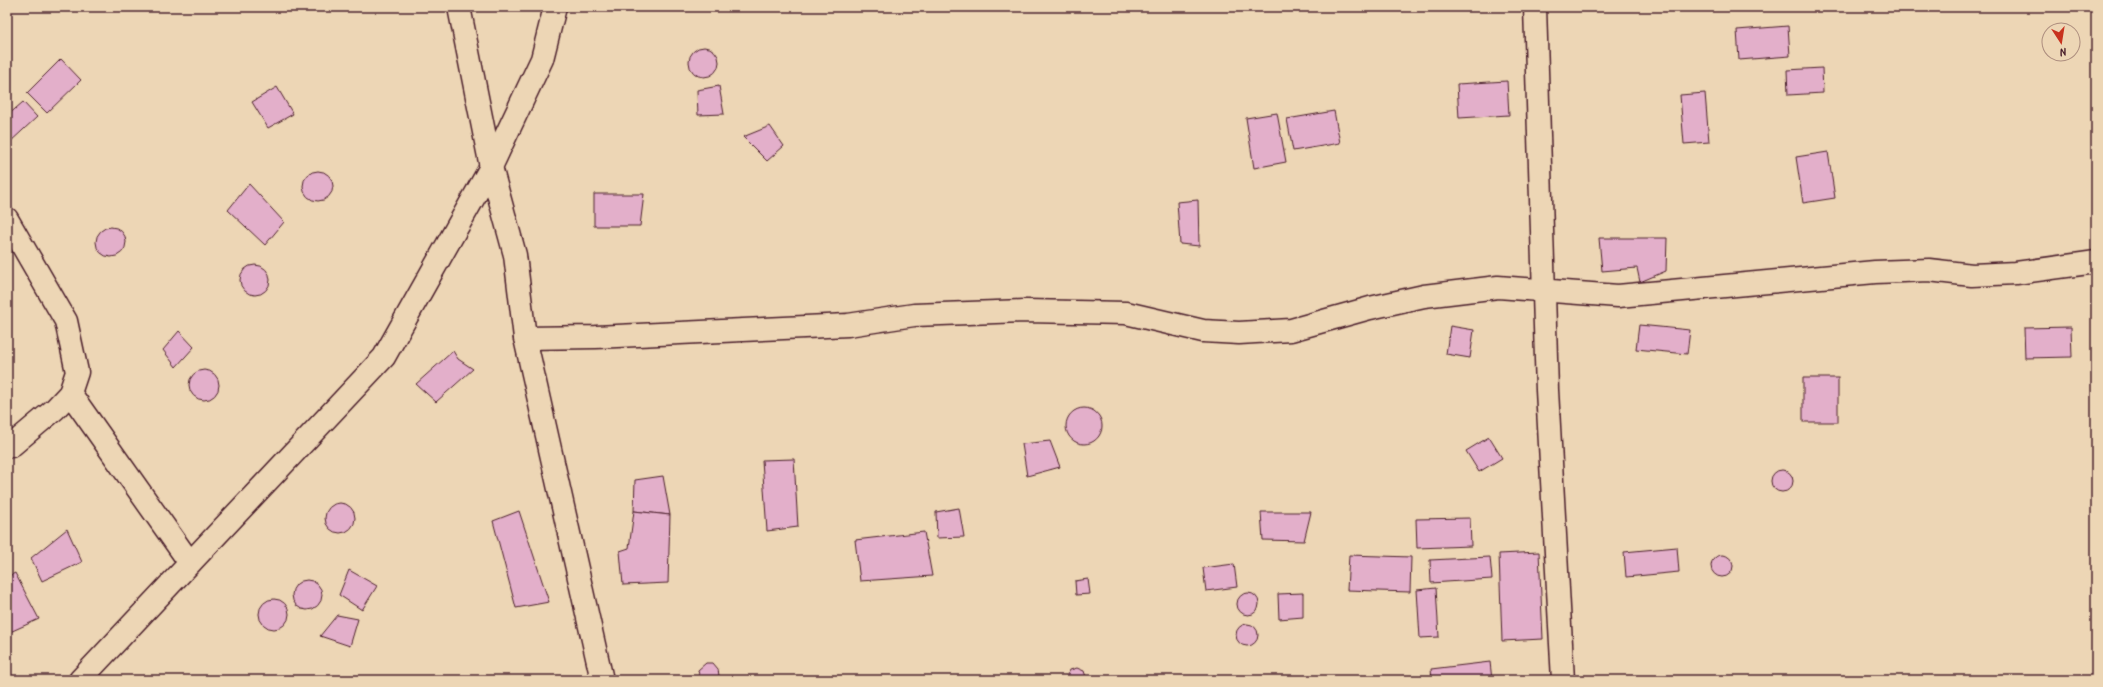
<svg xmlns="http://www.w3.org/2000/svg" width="2103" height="687" viewBox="0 0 2103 687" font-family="Kalam,sans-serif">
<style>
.building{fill:#e3afca;stroke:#4a1f2b}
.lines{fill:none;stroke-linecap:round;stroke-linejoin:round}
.minor-casing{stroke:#4a1f2b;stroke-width:25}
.minor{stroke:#edd6b5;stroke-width:22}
</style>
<rect width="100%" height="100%" fill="#edd6b5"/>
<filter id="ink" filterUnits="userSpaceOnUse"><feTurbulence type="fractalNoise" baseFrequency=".025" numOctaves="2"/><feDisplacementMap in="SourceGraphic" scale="8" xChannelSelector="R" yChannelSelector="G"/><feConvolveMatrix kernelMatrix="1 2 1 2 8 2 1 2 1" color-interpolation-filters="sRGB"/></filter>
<g filter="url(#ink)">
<g class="building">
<path d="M 1678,7 L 1708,7 L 1678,11 Z"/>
<path d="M 1788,26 L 1790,56 L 1739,60 L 1737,30 Z"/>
<circle cx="704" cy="62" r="15"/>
<path d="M 61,59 L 81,80 L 47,113 L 27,93 Z"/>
<path d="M 1822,68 L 1823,93 L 1788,95 L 1787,70 Z"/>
<path d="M 1507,81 L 1509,115 L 1459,118 L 1457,84 Z"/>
<path d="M 719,86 L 724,114 L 698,115 L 697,90 Z"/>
<path d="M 277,87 L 293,114 L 268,128 L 252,102 Z"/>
<path d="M 1705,93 L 1709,142 L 1684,144 L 1680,95 Z"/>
<path d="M 23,102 L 37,117 L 9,143 L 7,141 L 7,116 Z"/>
<path d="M 1334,111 L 1340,143 L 1293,151 L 1287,119 Z"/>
<path d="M 1277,113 L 1286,162 L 1254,168 L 1246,118 Z"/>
<path d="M 770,126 L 784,146 L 767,161 L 743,137 Z"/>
<path d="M 1828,152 L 1835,198 L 1803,203 L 1796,157 Z"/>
<circle cx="318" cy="186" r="15"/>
<path d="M 249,184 L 284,222 L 265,245 L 228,210 Z"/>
<path d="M 594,194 L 644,194 L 640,226 L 594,226 Z"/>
<path d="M 1198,200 L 1199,246 L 1180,244 L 1177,202 Z"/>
<circle cx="111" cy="242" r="15"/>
<path d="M 1599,238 L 1667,238 L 1666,271 L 1640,282 L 1637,268 L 1602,271 Z"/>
<circle cx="255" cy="280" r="15"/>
<path d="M 1639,325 L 1690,330 L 1687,354 L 1636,349 Z"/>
<path d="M 1450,326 L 1474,330 L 1470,358 L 1446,354 Z"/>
<path d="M 2071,327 L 2072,357 L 2025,358 L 2024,328 Z"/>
<path d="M 179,331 L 194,347 L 176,367 L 163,350 Z"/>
<path d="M 453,351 L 458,359 L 473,369 L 436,402 L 416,384 Z"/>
<circle cx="204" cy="385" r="15"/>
<rect x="1803" y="378" width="35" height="44"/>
<circle cx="1084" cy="426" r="18"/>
<path d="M 1489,437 L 1502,458 L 1479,472 L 1466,451 Z"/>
<path d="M 1050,441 L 1060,467 L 1027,476 L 1022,444 Z"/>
<path d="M 794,459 L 798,527 L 767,531 L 762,460 Z"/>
<circle cx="1782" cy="481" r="11"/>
<path d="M 663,476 L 670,515 L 634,511 L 635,480 Z"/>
<circle cx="340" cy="518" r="15"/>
<path d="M 959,508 L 964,537 L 937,538 L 936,512 Z"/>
<path d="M 519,511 L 549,602 L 516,608 L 493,521 Z"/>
<path d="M 634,511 L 670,515 L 668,583 L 623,585 L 620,551 L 629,548 Z"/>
<path d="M 1261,512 L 1311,512 L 1304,541 L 1263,540 Z"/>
<path d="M 1470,518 L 1471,546 L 1417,548 L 1416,519 Z"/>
<path d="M 67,529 L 82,562 L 42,581 L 31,558 Z"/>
<path d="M 924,532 L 932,576 L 860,581 L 855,540 Z"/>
<path d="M 1677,547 L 1679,572 L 1626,577 L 1624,552 Z"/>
<path d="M 1539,552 L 1543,639 L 1502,641 L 1499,554 Z"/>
<path d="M 1349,555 L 1411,557 L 1410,592 L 1347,590 Z"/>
<circle cx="1722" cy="566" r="11"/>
<path d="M 1490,557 L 1492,579 L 1431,583 L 1430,560 Z"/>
<path d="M 1234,564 L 1237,587 L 1206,591 L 1203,568 Z"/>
<path d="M 349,570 L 377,586 L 362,610 L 339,595 Z"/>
<path d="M 15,573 L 39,619 L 10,632 L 7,628 L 7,577 Z"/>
<path d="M 1088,579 L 1090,594 L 1076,595 L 1075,581 Z"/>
<circle cx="307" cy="595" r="15"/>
<path d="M 1436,588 L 1439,637 L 1420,638 L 1417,590 Z"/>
<path d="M 1303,593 L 1303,617 L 1279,619 L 1278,594 Z"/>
<circle cx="1248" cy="604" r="11"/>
<circle cx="274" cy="614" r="15"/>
<path d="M 337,615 L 358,619 L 350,646 L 320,636 Z"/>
<circle cx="1247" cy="635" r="11"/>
<path d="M 1490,662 L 1492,680 L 1432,680 L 1431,669 Z"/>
<path d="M 706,663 L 713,663 L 718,669 L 719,676 L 718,680 L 700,680 L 698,670 Z"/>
<path d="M 1077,668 L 1084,671 L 1087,680 L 1065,680 L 1070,670 Z"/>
</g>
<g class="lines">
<g class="minor-casing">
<g id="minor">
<path d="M 459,7 L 491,167 L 515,255 L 525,338 L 602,680"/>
<path d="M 1535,7 L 1547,390 L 1563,680"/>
<path d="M 7,219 L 66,321 L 77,372 L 70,393 L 55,409 L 11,446"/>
<path d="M 525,338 L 596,337 L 848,325 L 914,315 L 1026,311 L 1126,313 L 1203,331 L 1239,333 L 1291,330 L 1370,308 L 1424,296 L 1498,287 L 1618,296 L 1875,272 L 1929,270 L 1972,275 L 2016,273 L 2096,262"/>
<path d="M 70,393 L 190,563"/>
<path d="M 80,680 L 384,357 L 491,167 L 542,59 L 555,7"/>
</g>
</g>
<use href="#minor" class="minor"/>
</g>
</g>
<rect width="2103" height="687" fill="none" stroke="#edd6b5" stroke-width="24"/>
<rect x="12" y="12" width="2079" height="663" fill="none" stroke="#4a1f2b" stroke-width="1.5" filter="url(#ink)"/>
<g transform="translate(2061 42) rotate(168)"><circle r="19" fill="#edd6b5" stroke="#ac8d7e"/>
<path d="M0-3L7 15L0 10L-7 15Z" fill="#c8321e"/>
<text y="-6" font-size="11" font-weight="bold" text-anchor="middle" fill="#4a1f2b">N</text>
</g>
</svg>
